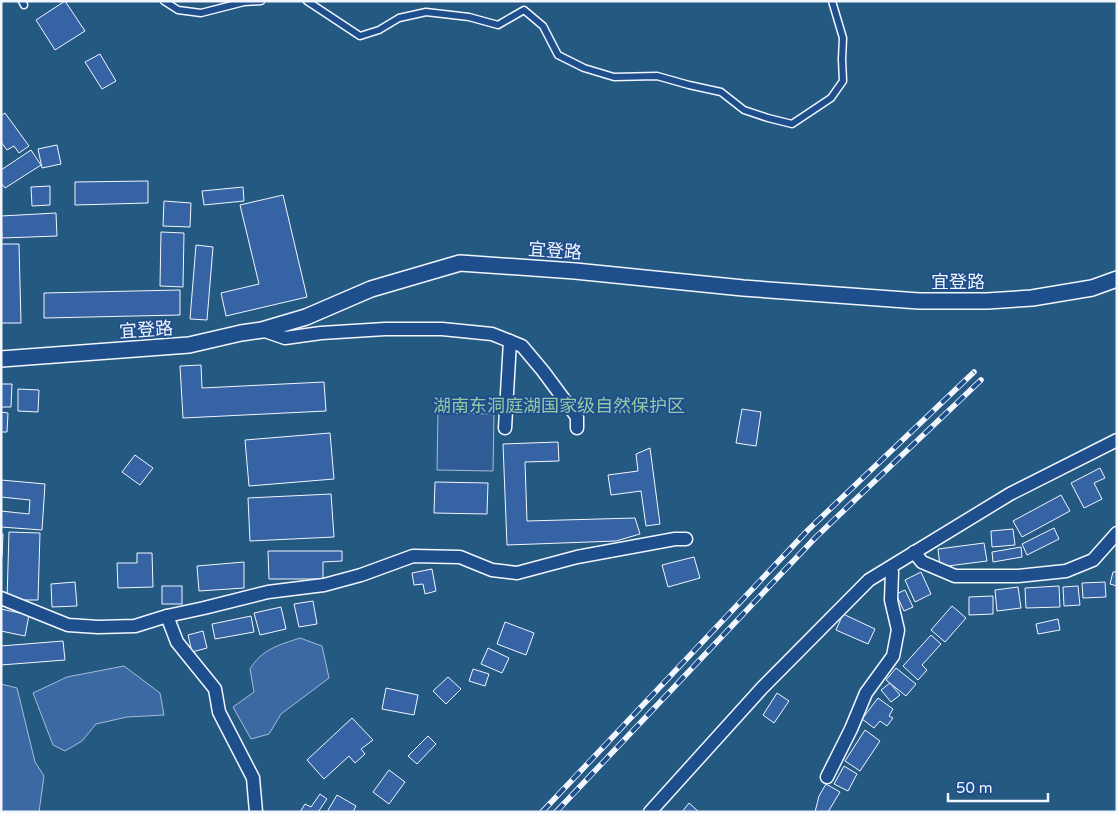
<svg xmlns="http://www.w3.org/2000/svg" width="1118" height="813" viewBox="0 0 1118 813" font-family="'Varela Round','Noto Sans SC',sans-serif">
<style>
.green{fill:#245a82;stroke:#a8bbd7}
.parking{fill:#305b95;stroke:#a8bbd7}
.water{fill:#3b69a3;stroke:#a8bbd7}
.building{fill:#3563a3;stroke:#f2f6ff}
.lines{fill:none;stroke-linecap:round;stroke-linejoin:round}
.service-casing{stroke:#f2f6ff;stroke-width:9}
.minor-casing{stroke:#f2f6ff;stroke-width:15}
.tertiary-casing{stroke:#f2f6ff;stroke-width:18}
.service{stroke:#1f4e8c;stroke-width:6}
.minor{stroke:#1f4e8c;stroke-width:12}
.tertiary{stroke:#1f4e8c;stroke-width:15}
.rail-casing{stroke:#f2f6ff;stroke-width:5.5}
.rail{stroke:#1f4e8c;stroke-width:4;stroke-dasharray:11;stroke-linecap:butt}
.labels{text-anchor:middle;stroke-width:4;stroke-linejoin:round;paint-order:stroke}
.street-label{font-size:18px;fill:#f2f6ff;stroke:#1f4e8c}
.park-label{font-size:18px;fill:#97c8a6;stroke:#1f4e8c}
</style>
<rect width="100%" height="100%" fill="#1f4e8c"/>
<rect class="green" x="1" y="1" width="1116" height="811"/>
<path class="parking" d="M 438,413 L 494,414 L 493,471 L 437,470 Z"/>
<g class="water">
<path d="M 300,638 L 322,646 L 329,678 L 281,714 L 269,734 L 251,739 L 233,707 L 254,692 L 250,669 C 262,649 279,645 300,638 Z"/>
<path d="M 124,666 L 160,693 L 164,715 L 127,717 L 96,724 L 82,741 L 65,751 L 53,745 L 33,693 L 67,677 Z"/>
<path d="M 1,684 L 17,688 L 35,762 L 44,776 L 39,812 L 1,812 Z"/>
</g>
<g class="building">
<path d="M 65,1 L 85,31 L 55,50 L 36,20 Z"/>
<path d="M 100,54 L 116,81 L 102,89 L 85,62 Z"/>
<path d="M 5,113 L 29,146 L 19,153 L 14,146 L 7,150 L 1,142 L 1,116 Z"/>
<path d="M 57,145 L 61,164 L 42,168 L 38,149 Z"/>
<path d="M 31,150 L 41,165 L 5,188 L 1,183 L 1,170 Z"/>
<path d="M 148,181 L 148,203 L 75,205 L 75,182 Z"/>
<path d="M 50,186 L 50,205 L 32,206 L 31,187 Z"/>
<path d="M 243,187 L 244,201 L 204,205 L 202,191 Z"/>
<path d="M 283,195 L 307,297 L 226,316 L 221,293 L 259,284 L 240,205 Z"/>
<path d="M 164,201 L 191,203 L 190,227 L 163,226 Z"/>
<path d="M 56,213 L 57,236 L 2,238 L 1,216 Z"/>
<path d="M 161,232 L 184,233 L 183,287 L 160,286 Z"/>
<path d="M 1,244 L 19,244 L 21,323 L 1,323 Z"/>
<path d="M 196,245 L 213,247 L 207,320 L 190,319 Z"/>
<path d="M 180,290 L 180,315 L 44,318 L 44,293 Z"/>
<path d="M 201,365 L 202,388 L 324,382 L 326,411 L 183,418 L 180,366 Z"/>
<path d="M 1,384 L 12,384 L 11,407 L 1,407 Z"/>
<path d="M 18,389 L 39,390 L 38,412 L 18,411 Z"/>
<path d="M 742,409 L 761,412 L 756,446 L 736,443 Z"/>
<path d="M 1,412 L 8,413 L 7,432 L 1,432 Z"/>
<path d="M 330,433 L 334,479 L 249,486 L 245,440 Z"/>
<path d="M 558,442 L 559,461 L 525,462 L 527,521 L 635,518 L 640,534 L 616,541 L 507,545 L 503,444 Z"/>
<path d="M 650,448 L 660,524 L 646,526 L 641,491 L 611,495 L 608,475 L 638,471 L 636,454 Z"/>
<path d="M 135,455 L 153,468 L 140,485 L 122,472 Z"/>
<path d="M 1100,468 L 1105,478 L 1094,483 L 1102,499 L 1084,508 L 1071,483 Z"/>
<path d="M 1,480 L 45,484 L 42,530 L 1,527 L 1,511 L 29,514 L 30,500 L 1,497 Z"/>
<path d="M 435,482 L 488,483 L 487,514 L 434,513 Z"/>
<path d="M 331,494 L 334,537 L 250,541 L 248,498 Z"/>
<path d="M 1061,495 L 1070,511 L 1022,537 L 1013,521 Z"/>
<path d="M 1054,528 L 1059,539 L 1027,555 L 1022,544 Z"/>
<path d="M 1013,529 L 1015,545 L 992,547 L 991,531 Z"/>
<path d="M 9,532 L 40,533 L 38,600 L 7,600 Z"/>
<path d="M 1,534 L 3,534 L 2,557 L 1,557 Z"/>
<path d="M 984,543 L 987,561 L 940,567 L 938,549 Z"/>
<path d="M 1021,547 L 1022,557 L 993,562 L 992,552 Z"/>
<path d="M 268,551 L 342,551 L 342,561 L 323,562 L 323,579 L 269,579 Z"/>
<path d="M 137,553 L 152,553 L 153,587 L 118,588 L 117,563 L 137,563 Z"/>
<path d="M 694,557 L 700,578 L 668,587 L 662,565 Z"/>
<path d="M 244,562 L 244,588 L 199,591 L 197,566 Z"/>
<path d="M 432,569 L 436,591 L 425,594 L 423,584 L 414,585 L 412,573 Z"/>
<path d="M 921,572 L 931,594 L 915,602 L 905,580 Z"/>
<path d="M 1113,572 L 1117,572 L 1117,586 L 1110,584 Z"/>
<path d="M 75,582 L 77,606 L 52,607 L 51,584 Z"/>
<path d="M 1105,582 L 1106,597 L 1083,598 L 1082,583 Z"/>
<rect x="162" y="586" width="20" height="18"/>
<path d="M 1059,586 L 1060,607 L 1026,608 L 1025,588 Z"/>
<path d="M 1078,586 L 1080,605 L 1064,606 L 1063,587 Z"/>
<path d="M 1018,587 L 1021,608 L 997,611 L 995,590 Z"/>
<path d="M 905,590 L 913,607 L 904,611 L 896,594 Z"/>
<path d="M 993,596 L 993,614 L 969,615 L 969,597 Z"/>
<path d="M 313,601 L 317,624 L 299,627 L 294,604 Z"/>
<path d="M 952,606 L 966,618 L 945,642 L 931,630 Z"/>
<path d="M 281,607 L 286,629 L 260,635 L 254,613 Z"/>
<path d="M 1,609 L 29,615 L 25,636 L 1,631 Z"/>
<path d="M 843,614 L 875,629 L 868,644 L 836,630 Z"/>
<path d="M 251,616 L 254,632 L 215,639 L 212,624 Z"/>
<path d="M 1058,619 L 1060,630 L 1038,634 L 1036,624 Z"/>
<path d="M 505,622 L 534,633 L 526,655 L 497,644 Z"/>
<path d="M 203,631 L 207,648 L 192,652 L 188,635 Z"/>
<path d="M 931,635 L 941,644 L 922,665 L 927,670 L 918,680 L 903,666 Z"/>
<path d="M 63,641 L 65,660 L 1,665 L 1,646 Z"/>
<path d="M 488,648 L 509,658 L 502,673 L 481,664 Z"/>
<path d="M 896,668 L 916,684 L 906,696 L 886,680 Z"/>
<path d="M 473,669 L 489,674 L 485,686 L 469,681 Z"/>
<path d="M 448,677 L 461,689 L 446,704 L 433,691 Z"/>
<path d="M 890,683 L 900,695 L 891,702 L 881,690 Z"/>
<path d="M 386,688 L 418,695 L 414,715 L 382,709 Z"/>
<path d="M 777,693 L 789,701 L 774,723 L 763,715 Z"/>
<path d="M 878,698 L 893,709 L 889,716 L 893,718 L 887,726 L 880,721 L 874,728 L 862,719 Z"/>
<path d="M 352,718 L 373,740 L 361,749 L 365,754 L 355,763 L 349,756 L 324,779 L 307,760 Z"/>
<path d="M 865,730 L 880,741 L 860,771 L 845,761 Z"/>
<path d="M 428,736 L 436,744 L 417,764 L 408,756 Z"/>
<path d="M 844,766 L 857,774 L 848,791 L 834,784 Z"/>
<path d="M 389,770 L 405,782 L 389,804 L 373,792 Z"/>
<path d="M 826,784 L 840,792 L 828,812 L 815,812 L 819,796 Z"/>
<path d="M 320,794 L 327,799 L 318,812 L 300,812 L 305,804 L 311,807 Z"/>
<path d="M 337,795 L 356,806 L 353,812 L 327,812 Z"/>
<path d="M 689,803 L 699,812 L 682,812 Z"/>
</g>
<g class="lines">
<g class="service-casing">
<g id="service">
<path d="M 22,1 L 24,5"/>
<path d="M 164,1 L 178,10 L 201,13 L 244,2 L 261,1"/>
<path d="M 307,1 L 360,36 L 379,30 L 399,18 L 426,12 L 469,17 L 498,25 L 524,10 L 543,26 L 558,55 L 584,68 L 614,77 L 657,76 L 689,85 L 721,92 L 744,110 L 768,118 L 792,124 L 831,98 L 843,81 L 842,59 L 843,38 L 832,1"/>
</g>
</g>
<g class="minor-casing">
<g id="minor">
<path d="M 262,330 L 285,338 L 321,333 L 385,329 L 442,329 L 492,334 L 522,346 L 543,371 L 577,417 L 577,428"/>
<path d="M 505,428 L 510,341"/>
<path d="M 914,552 L 922,562 L 955,576 L 1018,576 L 1066,571 L 1093,560 L 1117,533"/>
<path d="M 1,598 L 68,625 L 98,627 L 135,626 L 167,616 L 177,642 L 215,689 L 219,712 L 253,778 L 256,812"/>
<path d="M 167,616 L 204,608 L 268,592 L 324,585 L 361,575 L 413,556 L 460,557 L 492,570 L 517,573 L 577,557 L 675,539 L 686,539"/>
<path d="M 827,777 L 851,729 L 866,693 L 893,656 L 898,630 L 891,600 L 892,572"/>
<path d="M 650,812 L 762,688 L 869,580 L 1010,494 L 1117,440"/>
</g>
</g>
<g class="tertiary-casing">
<path id="tertiary" d="M 1,359 L 189,345 L 241,333 L 262,330 L 306,317 L 371,289 L 460,263 L 575,271 L 743,288 L 919,301 L 987,301 L 1032,298 L 1092,288 L 1117,279"/>
</g>
<use href="#service" class="service"/>
<use href="#minor" class="minor"/>
<use href="#tertiary" class="tertiary"/>
<g class="rail-casing">
<g id="rail">
<path d="M 542,812 L 808,530 L 974,372"/>
<path d="M 556,812 L 816,537 L 981,380"/>
</g>
</g>
<use href="#rail" class="rail"/>
</g>
<g class="labels">
<g class="street-label">
<text transform="translate(555 251) rotate(4)" y="6">宜登路</text>
<text x="958" y="288">宜登路</text>
<text transform="translate(146 330) rotate(-4)" y="6">宜登路</text>
</g>
<g class="park-label">
<text x="559" y="412">湖南东洞庭湖国家级自然保护区</text>
</g>
</g>
<rect width="1118" height="813" fill="none" stroke="#f2f6ff" stroke-width="5"/>
<path d="M948 793v8h100v-8" fill="none" stroke="#f2f6ff" stroke-width="2.5"/>
<text x="956" y="793" font-size="15" fill="#f2f6ff" stroke="#1f4e8c" stroke-width="4" paint-order="stroke">50 m</text>
</svg>
